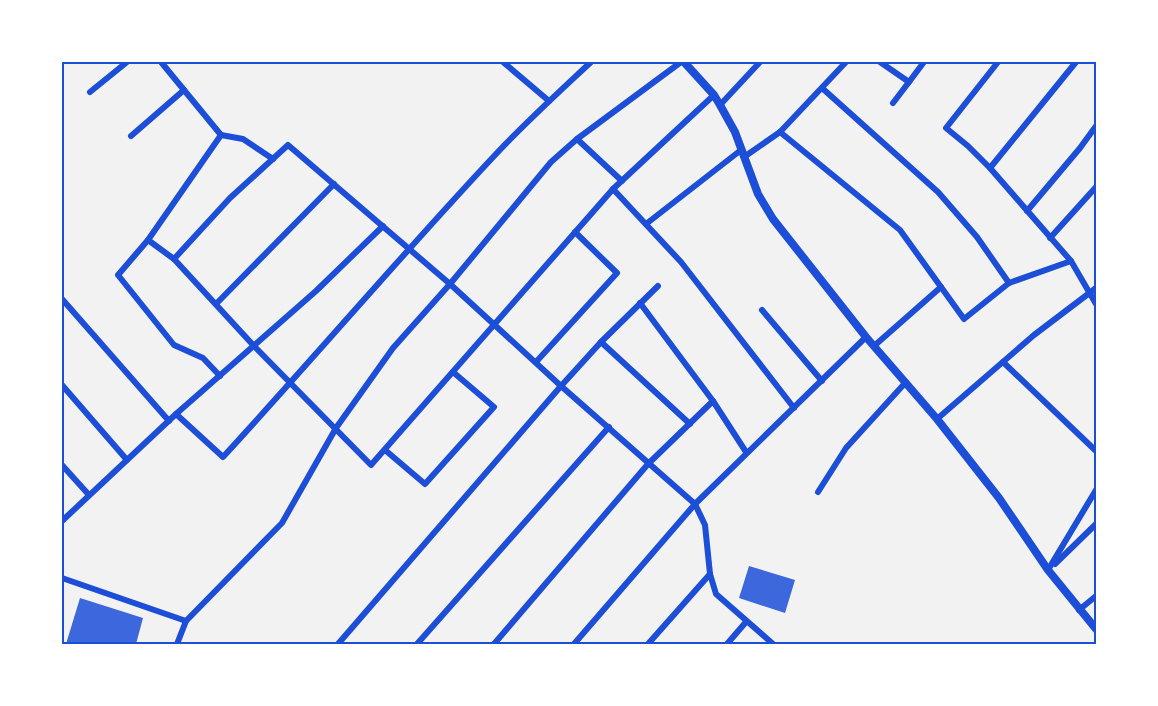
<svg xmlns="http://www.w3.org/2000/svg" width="1158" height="706" viewBox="0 0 1158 706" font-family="'DM Sans',sans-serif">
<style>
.building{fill:#3d67dc}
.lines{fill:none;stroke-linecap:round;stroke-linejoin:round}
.minor{stroke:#1d4ed8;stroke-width:6}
.secondary{stroke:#1d4ed8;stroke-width:8}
.neatline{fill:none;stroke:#1d4ed8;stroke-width:2}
</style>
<rect width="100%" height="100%" fill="#f2f2f2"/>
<g class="building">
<path d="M 749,566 L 795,580 L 785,613 L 739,598 Z"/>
<path d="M 80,598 L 143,618 L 136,644 L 66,644 Z"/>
</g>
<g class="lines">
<g class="minor">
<path d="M 161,62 L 221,135"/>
<path d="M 503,62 L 549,101"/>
<path d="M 880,62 L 909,82 L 924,62"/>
<path d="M 998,62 L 946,128 L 968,146 L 990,168 L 1071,261 L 1096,304"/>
<path d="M 822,88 L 938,192 L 977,237 L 1009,283"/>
<path d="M 90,92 L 127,62"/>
<path d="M 893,103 L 909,82"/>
<path d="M 720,105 L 760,62"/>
<path d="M 780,132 L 900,230 L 964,319 L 1009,283 L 1071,261"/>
<path d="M 221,135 L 243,139 L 273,159"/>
<path d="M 131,136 L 184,90"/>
<path d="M 577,139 L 622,181"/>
<path d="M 744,157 L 780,132 L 846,62"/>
<path d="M 990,168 L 1076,62"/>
<path d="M 613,189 L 681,262 L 794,408"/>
<path d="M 1027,211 L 1080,148 L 1096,126"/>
<path d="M 646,224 L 741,150"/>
<path d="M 1050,238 L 1096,187"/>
<path d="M 148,240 L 174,259 L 254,346 L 371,465 L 613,189 L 714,95"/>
<path d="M 174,259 L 230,198 L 288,145 L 450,284 L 561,386 L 695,504 L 705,525 L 710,574 L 716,594 L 773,644"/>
<path d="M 62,299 L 169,421"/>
<path d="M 640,303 L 713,401 L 746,452"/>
<path d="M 216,304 L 334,184"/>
<path d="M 762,310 L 822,381"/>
<path d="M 601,342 L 690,424"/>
<path d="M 874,346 L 941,287"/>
<path d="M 536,362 L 617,273 L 575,232"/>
<path d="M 1003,362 L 1096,451"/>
<path d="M 220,376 L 203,358 L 174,345 L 118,275 L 148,240 L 221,135"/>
<path d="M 62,385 L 127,460"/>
<path d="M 176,414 L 223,457 C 315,357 403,253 496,154 C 526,122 559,92 591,62"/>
<path d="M 937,419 L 1034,335 L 1096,288"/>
<path d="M 385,450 L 425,484 L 494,407 L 453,372"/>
<path d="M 62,465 L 89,495"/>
<path d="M 818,492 L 846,448 L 906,382"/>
<path d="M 62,521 L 176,414 L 316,291 L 383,226"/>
<path d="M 1055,564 L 1096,524"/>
<path d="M 1048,570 L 1096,490"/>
<path d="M 62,578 L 186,621"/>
<path d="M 1079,610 L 1096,596"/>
<path d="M 177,644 L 186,621 L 282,523 L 336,428 L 393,348 L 450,284 L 551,162 L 577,139 L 681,62"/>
<path d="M 338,644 L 561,386 L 601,342 L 658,286"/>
<path d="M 417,644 L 609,427"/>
<path d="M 494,644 L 648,464 L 713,401"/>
<path d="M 574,644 L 695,504 L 866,337"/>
<path d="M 648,644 L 710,574"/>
<path d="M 727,644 L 746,622"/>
</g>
<path class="secondary" d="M 684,62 L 714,95 L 720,105 L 735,132 L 758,194 L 773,219 L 866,337 L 937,419 L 999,498 L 1048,570 L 1096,629"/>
</g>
<rect width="1158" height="706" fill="none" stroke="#ffffff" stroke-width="126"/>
<rect x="63" y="63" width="1032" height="580" class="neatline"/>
</svg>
